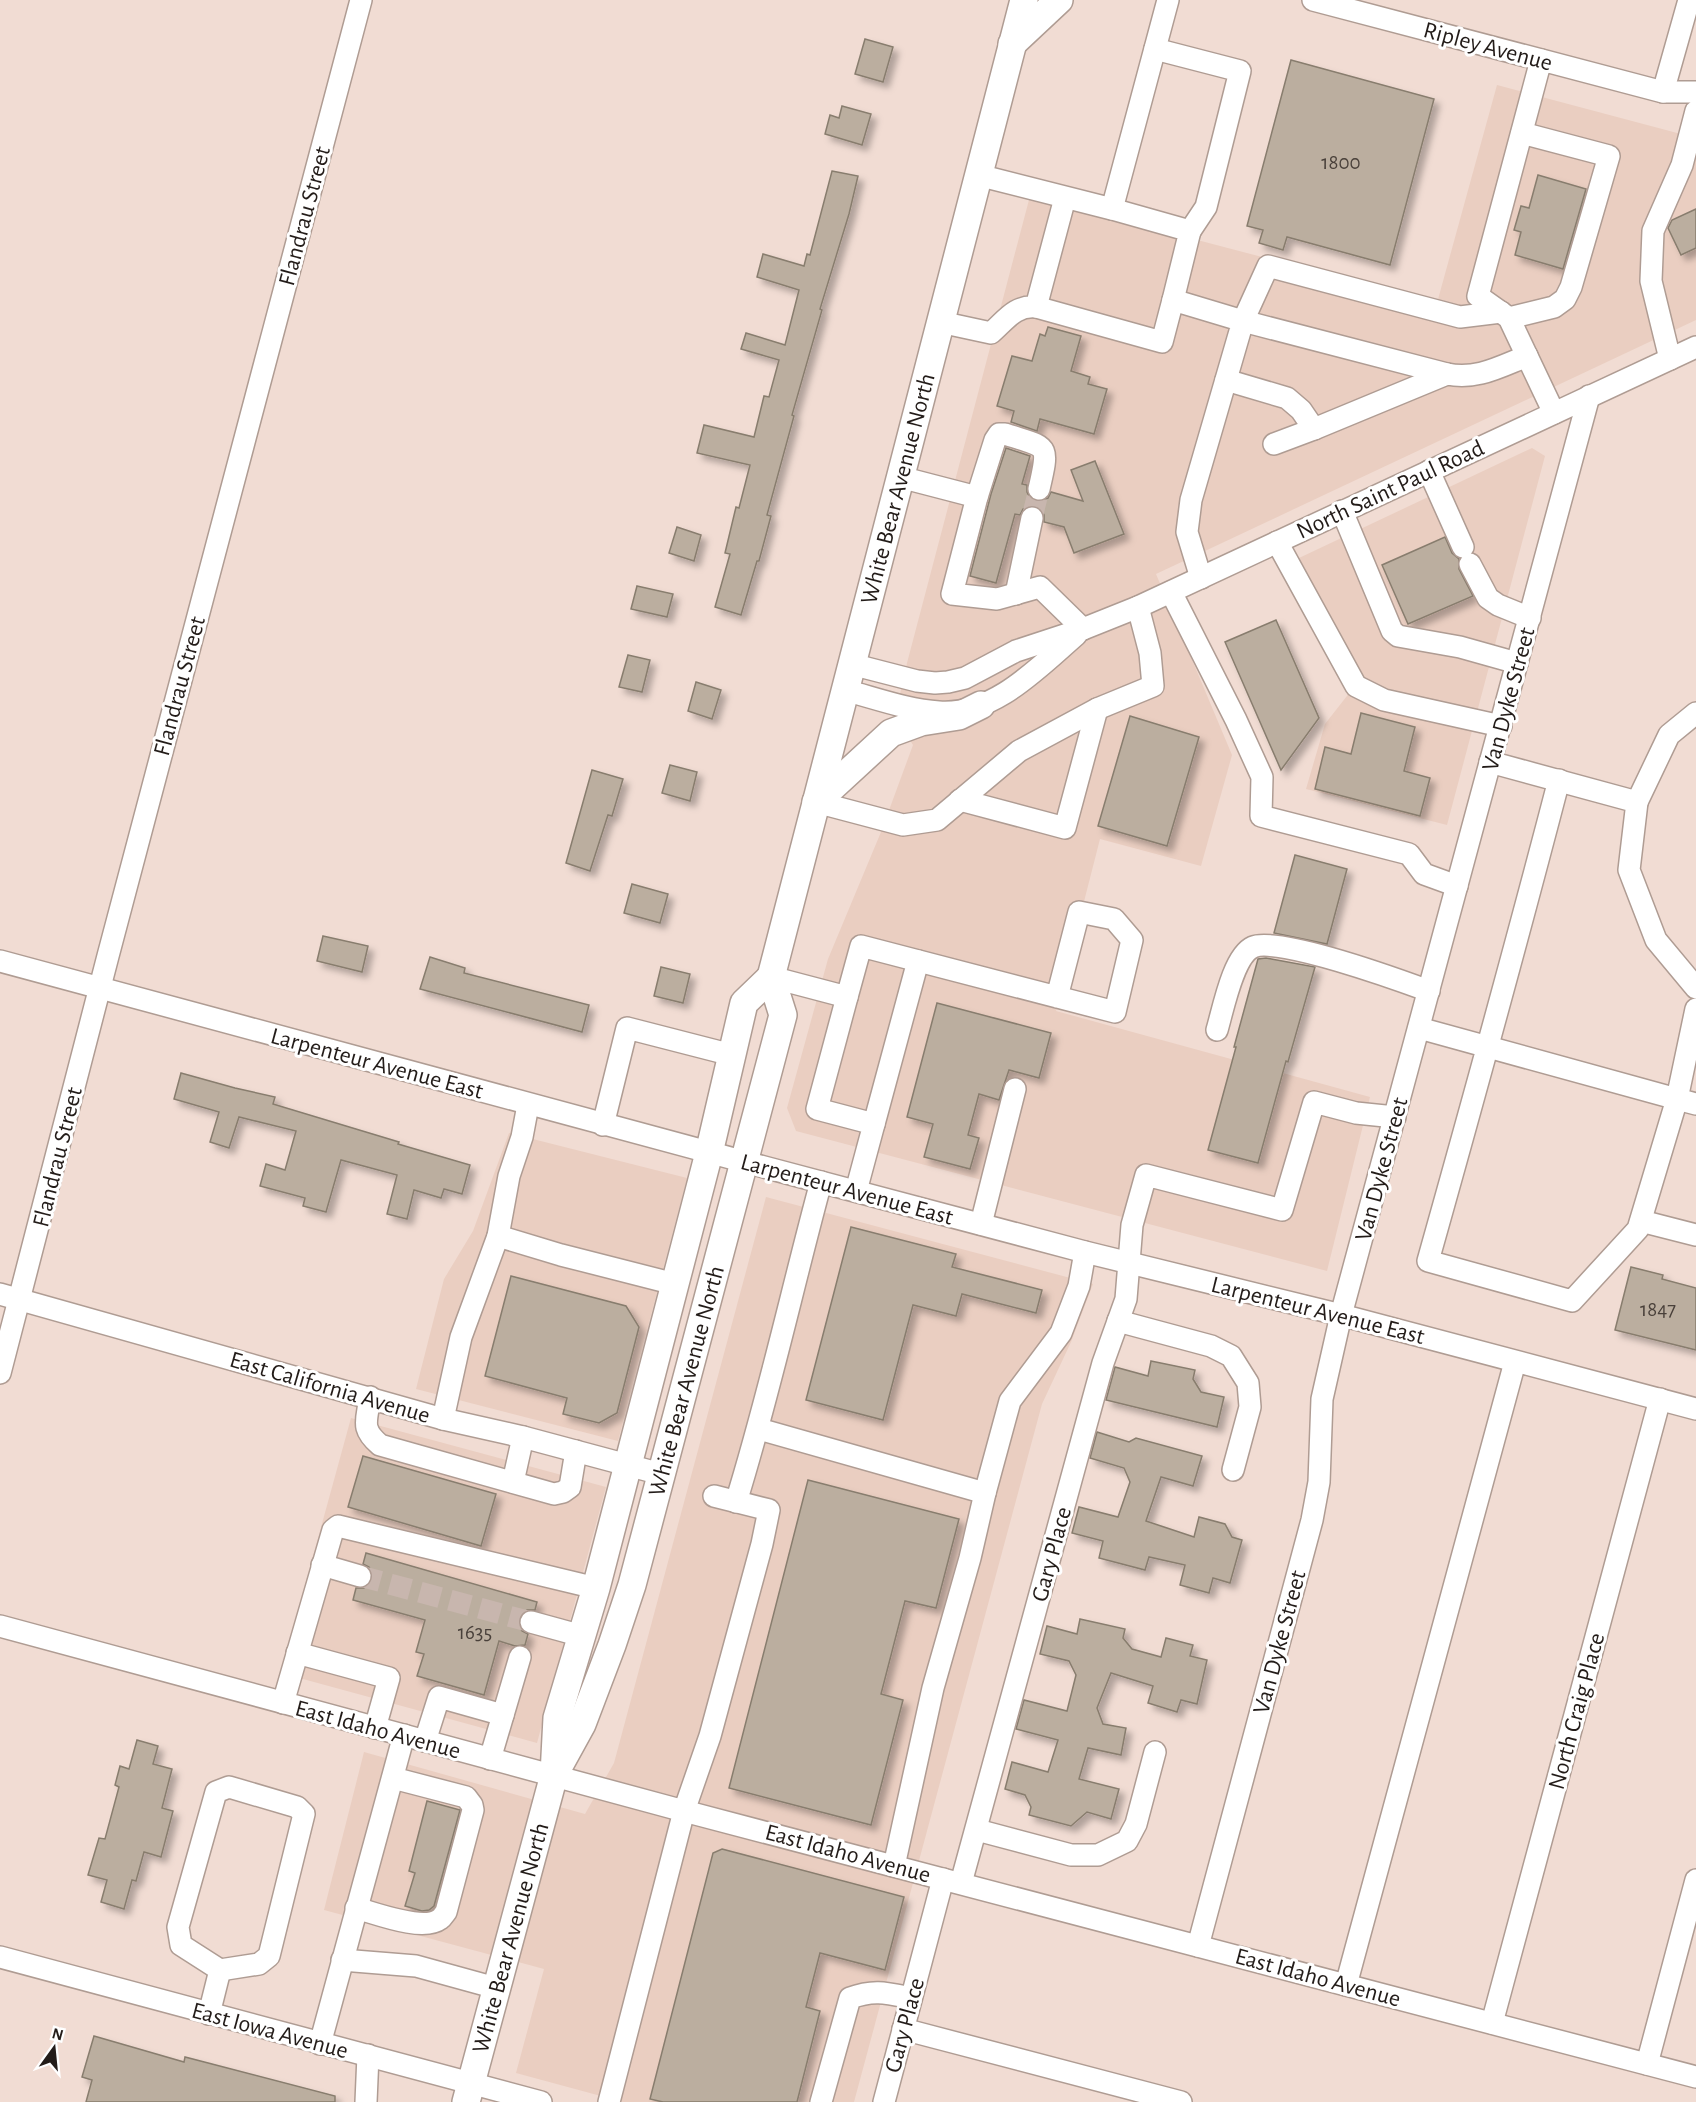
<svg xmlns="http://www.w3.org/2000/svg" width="1696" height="2102" viewBox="0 0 1696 2102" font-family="'Alegreya Sans',sans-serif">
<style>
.built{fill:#eacec1}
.building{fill:#bbae9f;stroke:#887d6e;stroke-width:1.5;filter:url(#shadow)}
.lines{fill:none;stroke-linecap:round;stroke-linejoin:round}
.minor-tunnel{stroke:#c8b6ae;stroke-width:21;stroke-dasharray:21 10;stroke-linecap:butt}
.minor-casing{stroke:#af9c93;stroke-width:24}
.major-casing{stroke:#af9c93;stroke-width:30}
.minor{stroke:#fff;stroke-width:21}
.major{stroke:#fff;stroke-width:27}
.labels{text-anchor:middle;stroke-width:6;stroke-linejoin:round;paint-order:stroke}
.number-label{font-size:21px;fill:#49403a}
.street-label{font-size:24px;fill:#231c19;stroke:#fff}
</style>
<defs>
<filter id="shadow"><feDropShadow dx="5.5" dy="5.5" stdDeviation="3" flood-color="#0004"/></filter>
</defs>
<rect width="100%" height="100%" fill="#f1dcd3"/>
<g class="built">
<path d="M 1497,85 L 1696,138 L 1696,320 L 1156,574 L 1232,755 L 1201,866 L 1100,839 L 1056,1011 L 1370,1097 L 1327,1271 L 796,1131 L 787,1108 L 828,959 L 881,832 L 913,745 L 895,716 L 907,663 L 1030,196 L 1437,303 Z"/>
<path d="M 1532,448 L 1545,456 L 1447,825 L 1306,789 L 1325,724 L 1361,678 L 1299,558 Z"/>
<path d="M 509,1133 L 687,1178 L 618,1441 L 416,1389 L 444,1279 L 473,1231 Z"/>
<path d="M 766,1197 L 1093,1284 L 1071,1342 L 1042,1404 L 854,2102 L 623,2102 L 516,2073 L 544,1969 L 324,1910 L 364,1752 L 585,1814 L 614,1763 Z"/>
<path d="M 351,1418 L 606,1487 L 537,1743 L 281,1673 Z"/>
</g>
<g class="building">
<path d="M 865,39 L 893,47 L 883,82 L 855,74 Z"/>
<path d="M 1291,60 L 1434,99 L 1390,265 L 1287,237 L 1283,250 L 1259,243 L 1263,230 L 1247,226 Z"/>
<path d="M 842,106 L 871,114 L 862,145 L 825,134 L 830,115 L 839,118 Z"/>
<path d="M 832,171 L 858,176 L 849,214 L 820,309 L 822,310 L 792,415 L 794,416 L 767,515 L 771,516 L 759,561 L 757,561 L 741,615 L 715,607 L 730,554 L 725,553 L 736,507 L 739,508 L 750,465 L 697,453 L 704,425 L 754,437 L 764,396 L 769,397 L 779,360 L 741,349 L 746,333 L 785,345 L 799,290 L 757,277 L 763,254 L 804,266 L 807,254 L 810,255 Z"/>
<path d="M 1538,175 L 1586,189 L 1563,269 L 1515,255 L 1521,232 L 1514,230 L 1521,206 L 1529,208 Z"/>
<path d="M 1696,209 L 1696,248 L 1681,255 L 1668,228 L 1672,220 Z"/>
<path d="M 1048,327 L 1081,336 L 1071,371 L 1090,377 L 1088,384 L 1107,389 L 1094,434 L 1040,419 L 1037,431 L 1011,422 L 1014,411 L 997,406 L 1012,356 L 1032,361 L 1040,334 L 1045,336 Z"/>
<path d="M 1006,448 L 1030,456 L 1022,484 L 1027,485 L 1027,492 L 1030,498 L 1037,501 L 1048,498 L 1051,492 L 1083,501 L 1071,470 L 1095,461 L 1124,534 L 1074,553 L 1064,527 L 1044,522 L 1044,515 L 1041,509 L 1035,506 L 1029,506 L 1023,509 L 1020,515 L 1015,514 L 996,583 L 970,576 L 991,494 Z"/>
<path d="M 677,527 L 701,535 L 694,561 L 669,553 Z"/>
<path d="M 1445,537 L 1452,553 L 1459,559 L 1459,569 L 1473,596 L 1408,624 L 1382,565 Z"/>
<path d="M 637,586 L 673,594 L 667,617 L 631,609 Z"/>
<path d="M 1276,620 L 1319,718 L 1281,770 L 1225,642 Z"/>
<path d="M 628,655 L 650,660 L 642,692 L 619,687 Z"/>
<path d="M 696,682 L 721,690 L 712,719 L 688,711 Z"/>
<path d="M 1361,713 L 1415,727 L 1404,771 L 1430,778 L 1420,816 L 1315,789 L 1325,747 L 1351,754 Z"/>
<path d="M 1130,716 L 1199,737 L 1167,846 L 1098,826 Z"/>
<path d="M 670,765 L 697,772 L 690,801 L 662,793 Z"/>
<path d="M 592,770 L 623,779 L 612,816 L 608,815 L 590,871 L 566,863 Z"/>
<path d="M 1295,855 L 1347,869 L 1327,944 L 1274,933 Z"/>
<path d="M 632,884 L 668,894 L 660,923 L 624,913 Z"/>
<path d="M 323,936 L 368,946 L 362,972 L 317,961 Z"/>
<path d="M 430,957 L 465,968 L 464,973 L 589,1005 L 582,1032 L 420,989 Z"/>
<path d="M 1266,958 L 1315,967 L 1288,1062 L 1286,1061 L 1258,1163 L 1208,1150 L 1236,1047 L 1234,1047 L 1258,959 Z"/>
<path d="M 661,967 L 690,974 L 683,1003 L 654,996 Z"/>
<path d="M 937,1003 L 1051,1033 L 1039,1078 L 1009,1070 L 999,1100 L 979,1094 L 968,1135 L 979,1138 L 970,1169 L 924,1157 L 933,1124 L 907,1117 Z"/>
<path d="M 181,1073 L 235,1088 L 275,1097 L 273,1104 L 399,1142 L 398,1144 L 470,1165 L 462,1194 L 444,1189 L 441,1198 L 414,1190 L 407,1219 L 387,1214 L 397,1175 L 341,1160 L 326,1212 L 303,1206 L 305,1198 L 260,1186 L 266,1164 L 285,1170 L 296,1131 L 239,1117 L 229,1148 L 210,1142 L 219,1112 L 174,1099 Z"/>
<path d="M 851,1227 L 956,1254 L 952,1267 L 1042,1290 L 1036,1313 L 962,1294 L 956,1316 L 913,1305 L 883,1420 L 806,1400 Z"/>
<path d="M 1631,1267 L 1663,1275 L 1662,1279 L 1696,1288 L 1696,1350 L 1615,1330 Z"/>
<path d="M 511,1276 L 626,1306 L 639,1327 L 617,1413 L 599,1423 L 563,1414 L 567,1398 L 485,1376 Z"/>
<path d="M 1151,1361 L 1195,1370 L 1193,1379 L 1201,1392 L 1224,1397 L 1217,1427 L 1106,1400 L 1115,1367 L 1148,1376 Z"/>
<path d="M 1097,1432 L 1129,1442 L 1136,1438 L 1202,1456 L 1193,1486 L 1161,1477 L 1146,1521 L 1194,1537 L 1199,1517 L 1225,1524 L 1232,1537 L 1242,1540 L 1230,1583 L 1213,1578 L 1209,1593 L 1180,1585 L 1185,1565 L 1149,1557 L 1145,1570 L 1099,1558 L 1103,1541 L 1072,1533 L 1079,1507 L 1118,1517 L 1130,1482 L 1124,1468 L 1090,1458 Z"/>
<path d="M 363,1456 L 496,1494 L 481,1546 L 348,1507 Z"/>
<path d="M 808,1480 L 959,1519 L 936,1608 L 905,1601 L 881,1694 L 903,1700 L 871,1825 L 729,1788 Z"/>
<path d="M 366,1553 L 537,1602 L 535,1610 L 527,1610 L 519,1618 L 519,1626 L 522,1631 L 528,1634 L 525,1645 L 515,1646 L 499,1641 L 484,1695 L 417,1676 L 424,1654 L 416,1652 L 425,1620 L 353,1600 L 356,1588 L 364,1588 L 372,1580 L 372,1572 L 369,1567 L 363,1564 Z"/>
<path d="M 1080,1619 L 1125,1629 L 1123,1638 L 1132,1649 L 1161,1657 L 1166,1638 L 1193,1645 L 1190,1656 L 1207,1660 L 1197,1704 L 1181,1700 L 1177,1712 L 1148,1703 L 1153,1686 L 1111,1673 L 1097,1708 L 1103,1724 L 1126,1728 L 1121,1755 L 1088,1748 L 1079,1779 L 1119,1789 L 1111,1819 L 1087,1812 L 1071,1826 L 1029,1815 L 1031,1807 L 1025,1795 L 1005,1789 L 1012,1762 L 1048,1772 L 1058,1740 L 1016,1729 L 1024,1700 L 1067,1711 L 1076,1675 L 1069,1661 L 1040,1654 L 1047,1626 L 1077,1634 Z"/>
<path d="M 137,1740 L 158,1746 L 153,1764 L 172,1769 L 162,1808 L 173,1811 L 161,1857 L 144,1852 L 136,1881 L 132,1880 L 124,1909 L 101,1902 L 107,1880 L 88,1875 L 99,1838 L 105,1839 L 119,1787 L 115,1785 L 120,1766 L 129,1769 Z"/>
<path d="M 427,1801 L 460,1810 L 434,1906 L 429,1910 L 422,1911 L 405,1906 L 415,1873 L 409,1871 Z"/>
<path d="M 722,1849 L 904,1897 L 885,1970 L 820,1953 L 806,2007 L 820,2011 L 797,2102 L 663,2102 L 650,2099 L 713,1853 Z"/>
<path d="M 94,2036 L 184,2062 L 185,2057 L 335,2096 L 335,2102 L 86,2102 L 92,2080 L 82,2077 Z"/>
</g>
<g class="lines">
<g class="minor-tunnel">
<path d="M 1032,518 L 1039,489"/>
<path d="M 360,1576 L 531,1622"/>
</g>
<g class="minor-casing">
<g id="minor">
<path d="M 1313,0 L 1663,92 L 1696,92"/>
<path d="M 1155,49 L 1240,71 L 1206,207 L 1190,231"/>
<path d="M 1541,60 L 1478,296 L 1509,318 L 1554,413"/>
<path d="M 1663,92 L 1689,0"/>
<path d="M 978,175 L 1112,209 L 1168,0"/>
<path d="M 1112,209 L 1190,231 L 1173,300"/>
<path d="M 1036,307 L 1162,342 L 1173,300 L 1243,321 L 1191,500 L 1187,532 L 1201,578"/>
<path d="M 1509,318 L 1554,307 L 1565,299 L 1571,287 L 1609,156 L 1522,133"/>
<path d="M 940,322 L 991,333 C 1006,320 1015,305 1036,307 L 1065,198"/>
<path d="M 1670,359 L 1651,281 L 1653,231 L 1682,165 L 1696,111"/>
<path d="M 1447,374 L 1243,321 L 1268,266 L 1460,317 L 1501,312"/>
<path d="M 1226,380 L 1287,398 L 1301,410 L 1314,429 L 1274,444"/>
<path d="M 1314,429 L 1447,374 C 1477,380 1499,367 1527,356"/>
<path d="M 1429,471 L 1463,547"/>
<path d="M 900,477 L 977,497 L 952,594 L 997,599 L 1040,587 L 1083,629"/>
<path d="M 977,497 L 995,440 L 999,434 L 1005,434 C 1048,448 1050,442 1039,489"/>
<path d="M 1342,511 L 1392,631 L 1398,636 L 1460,647 L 1517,663"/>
<path d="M 1277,542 L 1356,686 L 1384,700 L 1501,726"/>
<path d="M 1470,564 L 1488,598 L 1498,605 L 1530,618"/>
<path d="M 1171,592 L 1236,720 L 1262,777 L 1261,816 L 1409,854 L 1424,874 L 1457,886"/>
<path d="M 1016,594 L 1032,518"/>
<path d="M 851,664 L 917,681 L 935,683 L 948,682 L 965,678 L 1016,651 L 1083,629 L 1138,607 L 1696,347"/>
<path d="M 844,690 C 875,698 907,710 939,712 C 993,716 1038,668 1076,635"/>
<path d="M 1490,762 L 1637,802 L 1629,870 L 1656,940 L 1696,988"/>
<path d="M 960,800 L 1065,828 L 1097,709"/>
<path d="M 816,802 L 903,825 L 937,820 L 1019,751 L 1097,709 L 1153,686 L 1150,653 L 1138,607"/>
<path d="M 1637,802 L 1669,735 L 1696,713"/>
<path d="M 0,961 L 764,1167 L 1085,1252 L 1341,1315 L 1696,1409"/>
<path d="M 771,977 L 847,997 L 861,946 L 1115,1012 L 1132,940 L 1114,919 L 1079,912 L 1057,997"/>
<path d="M 847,997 L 817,1109 L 874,1124 L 856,1191"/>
<path d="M 1696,1009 L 1677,1099 L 1696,1104"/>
<path d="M 1419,1028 L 1677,1099 L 1638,1229 L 1572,1301 L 1428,1261 C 1473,1101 1517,941 1559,780"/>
<path d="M 1217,1030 C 1223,1010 1233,956 1253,947 C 1277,936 1399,980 1429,991"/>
<path d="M 874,1124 L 918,961"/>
<path d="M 603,1125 L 627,1028 L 732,1055"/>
<path d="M 1641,1221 L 1696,1235"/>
<path d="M 981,1224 L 1015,1089"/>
<path d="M 498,1236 L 561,1255 L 675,1284"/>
<path d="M 0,1294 L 443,1419 L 523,1437 L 661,1474"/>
<path d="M 1118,1321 L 1211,1346 L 1231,1356 L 1248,1383 L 1250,1407 L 1233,1470"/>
<path d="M 0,1373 L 108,956 L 361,0"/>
<path d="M 370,1397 C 367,1421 360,1428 380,1445 L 554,1494 L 563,1492 L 570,1487 L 576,1451"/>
<path d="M 443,1419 L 461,1337 L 498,1236 L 509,1176 L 522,1137 L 528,1105"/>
<path d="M 759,1429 L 985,1493"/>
<path d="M 513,1482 L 523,1437"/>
<path d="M 736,1502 C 769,1396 792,1289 821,1182"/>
<path d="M 322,1565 L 360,1576"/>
<path d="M 531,1622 L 582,1636"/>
<path d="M 0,1626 L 684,1811 L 1696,2077"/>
<path d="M 297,1653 L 389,1678 L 375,1728"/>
<path d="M 283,1703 L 333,1530 L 338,1526 L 596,1588"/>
<path d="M 503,1715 L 520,1657"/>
<path d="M 425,1741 L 439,1697 L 503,1715 L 490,1759"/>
<path d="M 229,1787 L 297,1807 L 304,1814 L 269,1956 L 259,1964 L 220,1970 L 181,1945 L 178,1927 L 216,1792 Z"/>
<path d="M 977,1830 L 1071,1855 L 1098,1855 L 1127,1841 L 1136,1824 L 1155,1752"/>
<path d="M 894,1866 L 933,1688 L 970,1558 L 985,1493 L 1010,1401 L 1061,1333 L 1079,1286 L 1085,1252"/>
<path d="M 961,1883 L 1103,1363 L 1126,1299 L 1132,1225 L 1146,1175 L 1282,1210 L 1314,1102 L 1356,1113 L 1395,1117"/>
<path d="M 356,1908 C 375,1913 423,1932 440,1919 C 443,1917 444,1914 446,1912 L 473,1810 L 472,1805 L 466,1797 L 393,1778"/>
<path d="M 1198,1946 L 1312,1520 L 1319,1482 L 1322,1399 L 1341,1315 L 1589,396"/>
<path d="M 0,1957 L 541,2102"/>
<path d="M 342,1960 L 416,1966 L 496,1988"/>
<path d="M 1346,1985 L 1515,1362"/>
<path d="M 209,2014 L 220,1970"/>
<path d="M 1492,2023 L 1660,1399"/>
<path d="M 903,2029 L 1181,2102"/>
<path d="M 320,2044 L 404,1735"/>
<path d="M 1647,2064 L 1696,1880"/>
<path d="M 366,2102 L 368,2055"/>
<path d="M 609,2102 L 684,1811 L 710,1736 L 762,1544 L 769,1510 L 714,1496"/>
<path d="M 821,2102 L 850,1998 C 874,1989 887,1993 911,1998"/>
<path d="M 884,2102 L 943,1879"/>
</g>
</g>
<g class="major-casing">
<g id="major">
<path d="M 1012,44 L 1059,0"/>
<path d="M 816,802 L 891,733 L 921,722 L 959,716 L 981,705"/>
<path id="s1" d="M 554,1775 L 582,1724 L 612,1645 L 632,1585 L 783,1015 L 771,977 L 1024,0"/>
<path id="s2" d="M 466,2102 L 554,1775 L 557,1718 L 596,1588 L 709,1153 L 744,1003 L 771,977"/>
</g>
</g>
<use href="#minor" class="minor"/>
<use href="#major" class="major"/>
</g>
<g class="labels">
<g class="number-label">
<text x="1341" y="169">1800</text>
<text x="1658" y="1316">1847</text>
<text x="475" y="1639">1635</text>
</g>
<g class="street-label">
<text transform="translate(1488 46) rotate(15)" y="8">Ripley Avenue</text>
<text transform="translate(304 216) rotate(-75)" y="8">Flandrau Street</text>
<text dy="8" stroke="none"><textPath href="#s1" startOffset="1340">White Bear Avenue North</textPath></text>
<text transform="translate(1390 489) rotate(-25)" y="8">North Saint Paul Road</text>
<text transform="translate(179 686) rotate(-75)" y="8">Flandrau Street</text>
<text transform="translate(1508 699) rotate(-75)" y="8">Van Dyke Street</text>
<text transform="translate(377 1063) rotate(15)" y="8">Larpenteur Avenue East</text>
<text transform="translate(57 1157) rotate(-76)" y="8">Flandrau Street</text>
<text transform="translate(1381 1169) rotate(-75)" y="8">Van Dyke Street</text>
<text transform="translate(847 1189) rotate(15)" y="8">Larpenteur Avenue East</text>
<text transform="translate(1318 1310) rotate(14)" y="8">Larpenteur Avenue East</text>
<text dy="8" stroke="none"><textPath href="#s1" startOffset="417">White Bear Avenue North</textPath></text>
<text transform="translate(330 1387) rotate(16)" y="8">East California Avenue</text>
<text transform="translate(1051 1554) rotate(-75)" y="8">Gary Place</text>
<text transform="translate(1279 1642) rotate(-75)" y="8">Van Dyke Street</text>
<text transform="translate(1576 1711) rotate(-75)" y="8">North Craig Place</text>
<text transform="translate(378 1729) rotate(15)" y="8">East Idaho Avenue</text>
<text transform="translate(848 1853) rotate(15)" y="8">East Idaho Avenue</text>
<text dy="8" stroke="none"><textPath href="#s2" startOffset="170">White Bear Avenue North</textPath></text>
<text transform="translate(1318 1977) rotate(15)" y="8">East Idaho Avenue</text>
<text transform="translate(904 2025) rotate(-75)" y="8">Gary Place</text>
<text transform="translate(270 2030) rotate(15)" y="8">East Iowa Avenue</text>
</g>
</g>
<g transform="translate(54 2048) rotate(15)" stroke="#ffffff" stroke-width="4.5" paint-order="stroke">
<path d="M0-4.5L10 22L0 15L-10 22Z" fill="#231c19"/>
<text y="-9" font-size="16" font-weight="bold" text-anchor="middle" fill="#231c19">N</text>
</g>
</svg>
